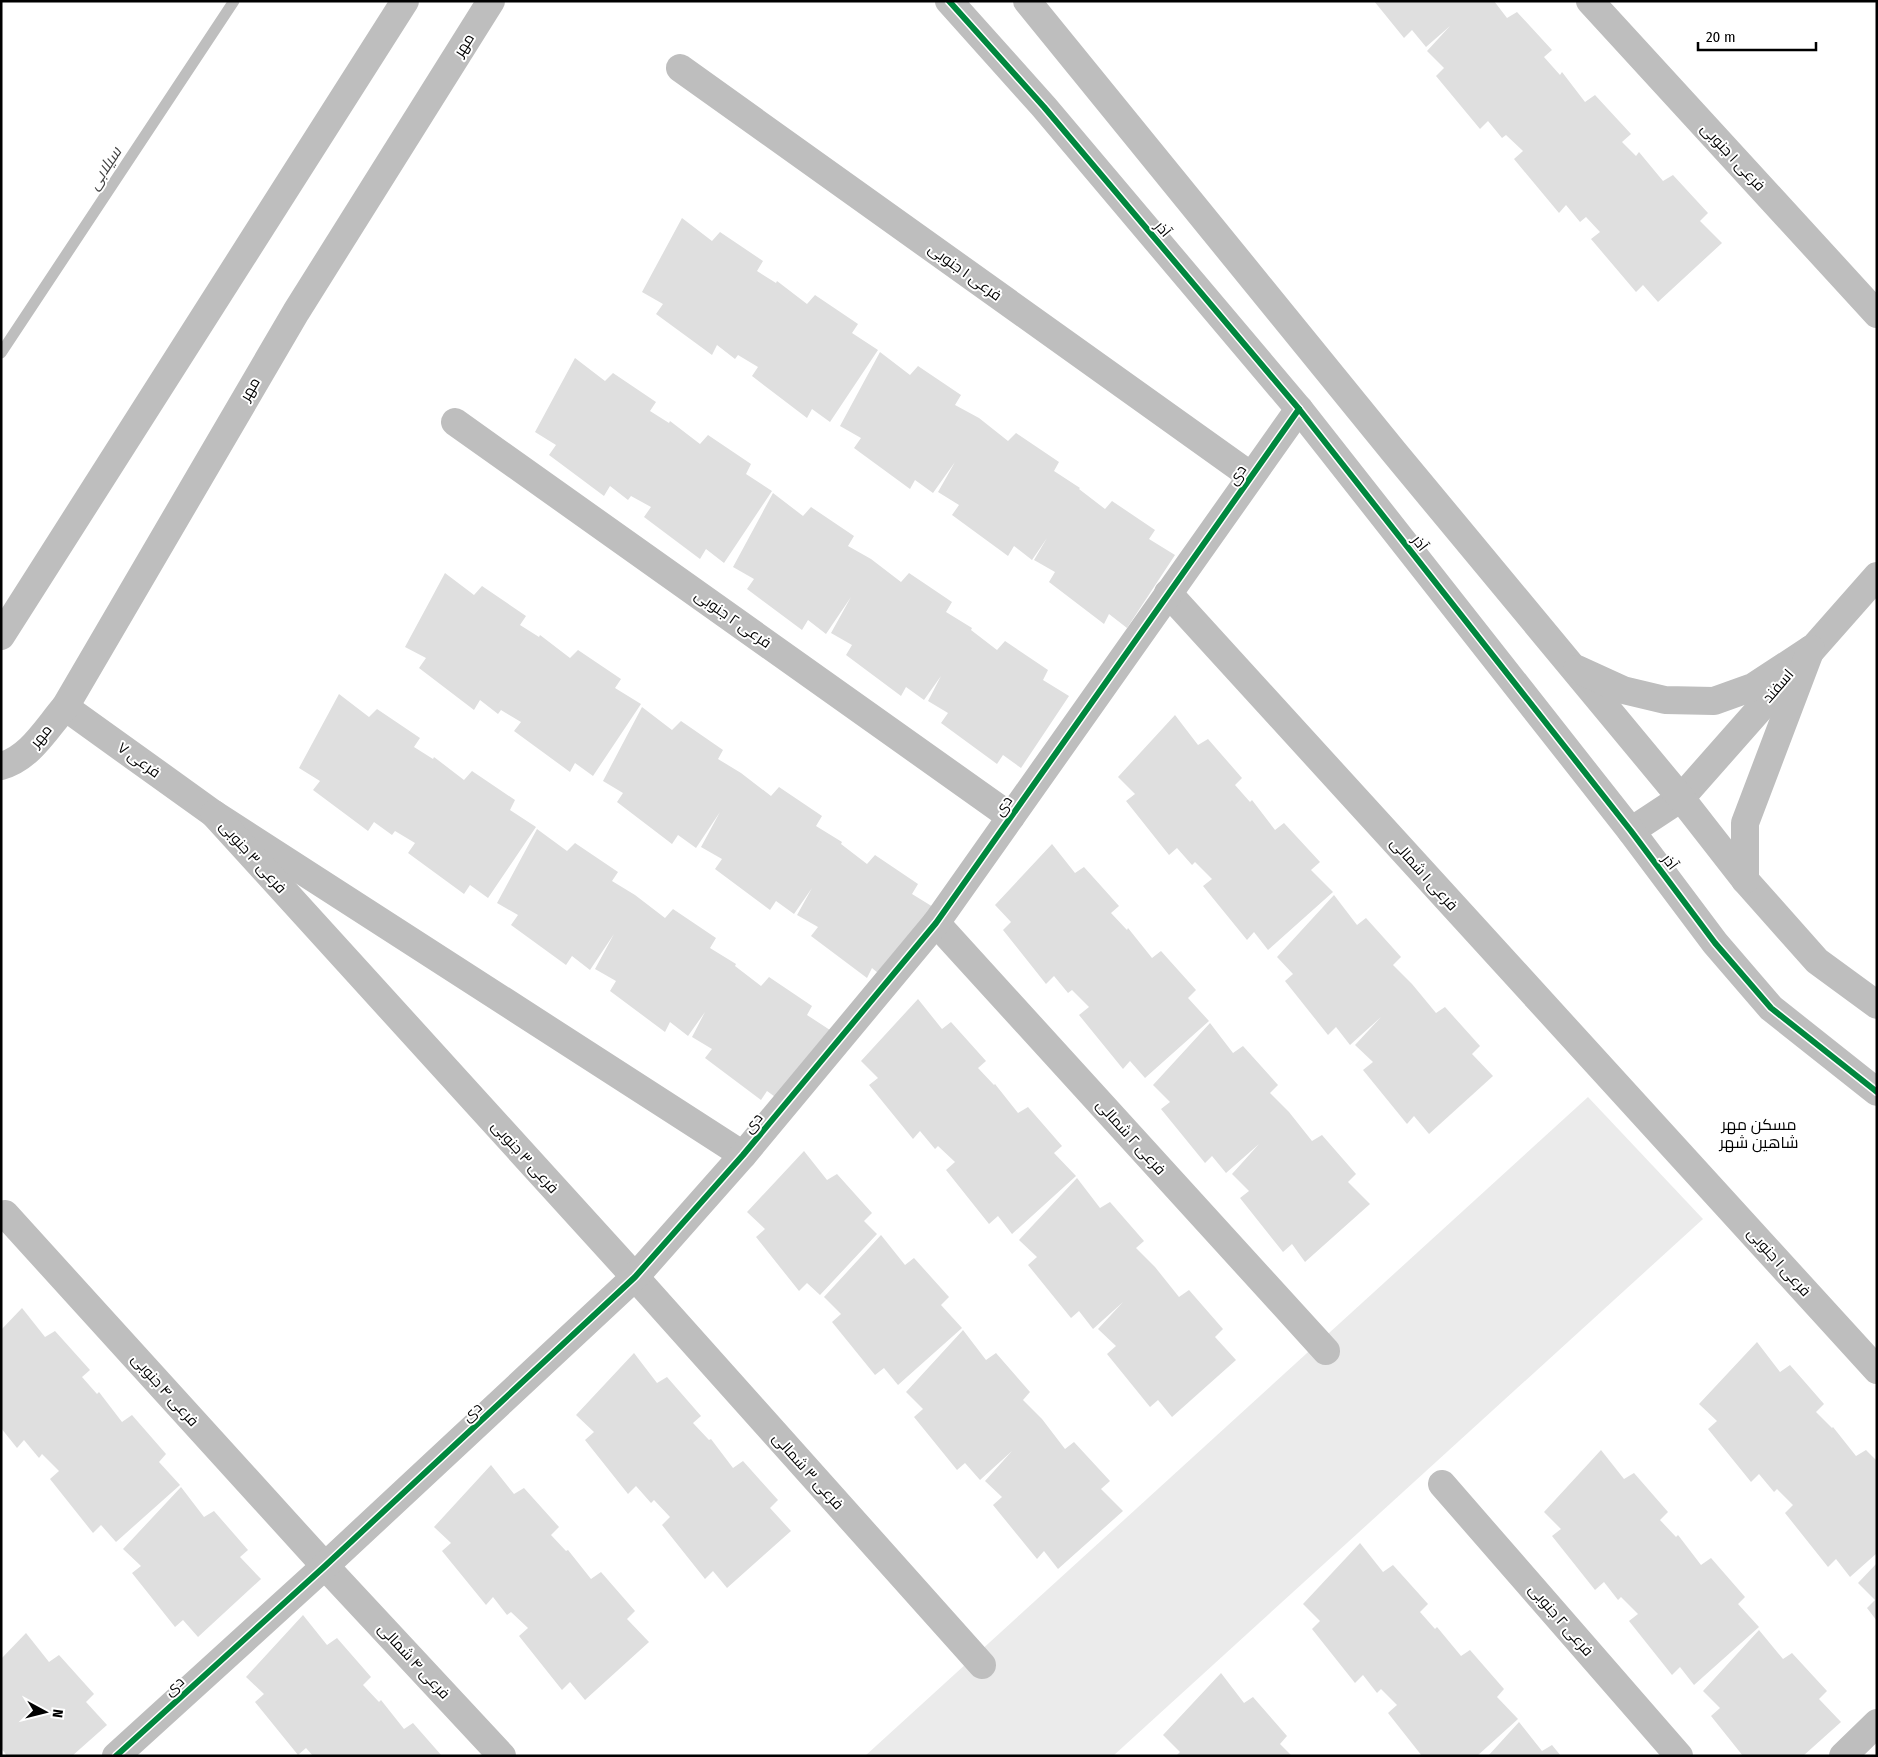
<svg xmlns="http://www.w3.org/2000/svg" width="1878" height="1757" viewBox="0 0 1878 1757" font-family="'Fira Sans Condensed',Cairo,sans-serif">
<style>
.green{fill:#ebebeb}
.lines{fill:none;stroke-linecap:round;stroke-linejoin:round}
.stream{stroke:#bebebe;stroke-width:11}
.building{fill:#dfdfdf}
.minor{stroke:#bebebe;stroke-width:28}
.tertiary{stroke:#bebebe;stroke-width:28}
.cycleway-casing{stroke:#fff;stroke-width:9}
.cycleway{stroke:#00873e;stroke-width:6}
.labels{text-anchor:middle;stroke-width:4;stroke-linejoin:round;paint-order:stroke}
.street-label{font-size:15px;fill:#000;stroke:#fff}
.water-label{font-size:16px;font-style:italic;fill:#434343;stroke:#fff}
.neighbourhood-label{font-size:16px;fill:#000;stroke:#fff}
</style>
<rect width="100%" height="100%" fill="#fff"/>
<path class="green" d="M 1588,1097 L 1703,1219 L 1113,1756 L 865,1756 Z"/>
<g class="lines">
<path class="stream" d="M 1,353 L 234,1"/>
</g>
<g class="building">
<path d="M 1374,1 L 1494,1 L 1507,18 L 1517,12 L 1552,50 L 1544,57 L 1560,75 L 1562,72 L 1585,102 L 1595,95 L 1631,134 L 1622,142 L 1636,156 L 1639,152 L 1663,181 L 1673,175 L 1708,213 L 1700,221 L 1722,243 L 1658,302 L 1643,285 L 1636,292 L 1591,239 L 1600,232 L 1586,217 L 1580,222 L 1566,205 L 1559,213 L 1514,159 L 1523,151 L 1506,135 L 1502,138 L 1488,121 L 1480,129 L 1436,76 L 1444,68 L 1427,51 L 1450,26 L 1426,47 L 1412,30 L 1404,38 Z"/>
<path d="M 682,218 L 712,241 L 720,232 L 763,261 L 757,271 L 776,283 L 777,281 L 807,304 L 815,295 L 858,324 L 852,333 L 878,350 L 830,422 L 812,409 L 807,418 L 752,376 L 758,367 L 738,355 L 735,359 L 717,345 L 712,355 L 656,314 L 663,304 L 642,292 Z"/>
<path d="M 880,352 L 910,375 L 918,366 L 961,395 L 955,405 L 979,418 L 1008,441 L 1016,433 L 1059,462 L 1054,471 L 1080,488 L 1079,489 L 1105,509 L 1112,501 L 1155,530 L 1149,539 L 1175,555 L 1127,628 L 1109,614 L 1104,624 L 1049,582 L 1055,572 L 1034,560 L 1047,538 L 1032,560 L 1014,546 L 1008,556 L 952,515 L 959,505 L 938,492 L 955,462 L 933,493 L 915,480 L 910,489 L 854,448 L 861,438 L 840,426 Z"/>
<path d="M 575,358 L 605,381 L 613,373 L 656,402 L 650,411 L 669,423 L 670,421 L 700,444 L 708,435 L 751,464 L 746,474 L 772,491 L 724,563 L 706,549 L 700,559 L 644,517 L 651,507 L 631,496 L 628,500 L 610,486 L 604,496 L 549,455 L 556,445 L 535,432 Z"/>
<path d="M 773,493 L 803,516 L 811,507 L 854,536 L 848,546 L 871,559 L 901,582 L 909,573 L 952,602 L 946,612 L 972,628 L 971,630 L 997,650 L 1005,641 L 1048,670 L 1043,680 L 1069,696 L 1021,768 L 1003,755 L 997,764 L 941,723 L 948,713 L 928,701 L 941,676 L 924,700 L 906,687 L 901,696 L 846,655 L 852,645 L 831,633 L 851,597 L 826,634 L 808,620 L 802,630 L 747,589 L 754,579 L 733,567 Z"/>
<path d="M 445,573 L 474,595 L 482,586 L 526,616 L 520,625 L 539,637 L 540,635 L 570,658 L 578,650 L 621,679 L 615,688 L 641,704 L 593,776 L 575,763 L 570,772 L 514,731 L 521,722 L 501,710 L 498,714 L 480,700 L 474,710 L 419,668 L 426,658 L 405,647 Z"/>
<path d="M 339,694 L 369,717 L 377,709 L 420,738 L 414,747 L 433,759 L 434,757 L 464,780 L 472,771 L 515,800 L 510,810 L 536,827 L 488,898 L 470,885 L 464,894 L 408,853 L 415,843 L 395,831 L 392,835 L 374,822 L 368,831 L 313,790 L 320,781 L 299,768 Z"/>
<path d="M 642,707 L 672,730 L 681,721 L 723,750 L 718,759 L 741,773 L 771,796 L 779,787 L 822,816 L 816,826 L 842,842 L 841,844 L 867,864 L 875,855 L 918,884 L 912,894 L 938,910 L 885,979 L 872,968 L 867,978 L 811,936 L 818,927 L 797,915 L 812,888 L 794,914 L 776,901 L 770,910 L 715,869 L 722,859 L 701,847 L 720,812 L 696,848 L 678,835 L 672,844 L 617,802 L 623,793 L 603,781 Z"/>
<path d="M 1175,715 L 1198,745 L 1208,739 L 1242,778 L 1235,785 L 1250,802 L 1252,800 L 1275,830 L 1284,823 L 1320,862 L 1311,870 L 1333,892 L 1268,950 L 1254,932 L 1247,940 L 1203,886 L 1212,879 L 1195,862 L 1192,865 L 1177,848 L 1169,855 L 1126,801 L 1135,794 L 1118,777 Z"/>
<path d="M 537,829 L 567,851 L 575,843 L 618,872 L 612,881 L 635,895 L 665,918 L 673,909 L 716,938 L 710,948 L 736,964 L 735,966 L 761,986 L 769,977 L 812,1006 L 807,1015 L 833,1032 L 782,1102 L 767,1091 L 761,1100 L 705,1058 L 712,1049 L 692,1037 L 705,1012 L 688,1036 L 670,1022 L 665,1032 L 610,991 L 616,981 L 595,969 L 614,934 L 590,970 L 572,956 L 566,965 L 511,925 L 518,915 L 497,903 Z"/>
<path d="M 1052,844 L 1075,873 L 1084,867 L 1119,906 L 1111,913 L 1127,930 L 1128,928 L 1152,958 L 1161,951 L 1196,990 L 1188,998 L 1209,1021 L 1145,1078 L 1130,1061 L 1123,1069 L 1079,1015 L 1089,1007 L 1072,990 L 1068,993 L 1054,976 L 1046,984 L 1003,930 L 1011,922 L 995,905 Z"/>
<path d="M 1334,895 L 1357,925 L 1366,918 L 1401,957 L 1393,965 L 1412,984 L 1436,1013 L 1445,1007 L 1480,1046 L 1472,1054 L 1493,1076 L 1429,1134 L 1414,1116 L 1407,1124 L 1363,1070 L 1373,1062 L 1355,1045 L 1381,1017 L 1350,1045 L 1336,1027 L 1328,1035 L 1285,981 L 1293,974 L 1277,957 Z"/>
<path d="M 918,999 L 942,1029 L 951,1022 L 986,1061 L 978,1068 L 994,1085 L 995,1084 L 1018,1113 L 1028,1107 L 1062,1146 L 1054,1153 L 1076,1176 L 1012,1234 L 998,1216 L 989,1224 L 946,1170 L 955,1162 L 938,1146 L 935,1149 L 920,1131 L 913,1139 L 869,1085 L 878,1078 L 861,1061 Z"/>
<path d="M 1210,1023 L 1233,1053 L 1243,1046 L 1278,1085 L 1270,1093 L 1289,1112 L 1312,1141 L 1322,1135 L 1356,1174 L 1348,1182 L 1370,1204 L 1305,1262 L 1292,1244 L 1283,1252 L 1240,1198 L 1249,1191 L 1232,1174 L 1259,1144 L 1226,1173 L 1212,1156 L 1205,1163 L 1161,1109 L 1170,1102 L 1153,1085 Z"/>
<path d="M 804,1151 L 827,1180 L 837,1174 L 872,1213 L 864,1221 L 877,1234 L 820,1295 L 807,1283 L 799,1291 L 756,1237 L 765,1229 L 747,1212 Z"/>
<path d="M 1077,1178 L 1100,1208 L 1110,1202 L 1144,1241 L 1136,1248 L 1155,1267 L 1179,1297 L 1189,1290 L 1223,1329 L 1215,1337 L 1236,1360 L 1172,1417 L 1158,1400 L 1150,1407 L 1107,1354 L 1116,1346 L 1098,1329 L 1123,1302 L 1093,1329 L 1079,1311 L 1071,1318 L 1028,1265 L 1037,1257 L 1019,1240 Z"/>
<path d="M 881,1235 L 905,1265 L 914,1258 L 949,1297 L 941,1305 L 962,1328 L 898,1385 L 884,1368 L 875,1375 L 832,1322 L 841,1314 L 824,1297 Z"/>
<path d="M 22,1308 L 45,1337 L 55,1331 L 90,1370 L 82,1377 L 97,1394 L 99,1392 L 122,1422 L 132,1415 L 166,1454 L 159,1462 L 180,1485 L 116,1542 L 101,1525 L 93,1533 L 50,1479 L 59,1471 L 42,1454 L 39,1458 L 24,1440 L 17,1448 L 1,1428 L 1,1330 Z"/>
<path d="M 963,1330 L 986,1360 L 996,1353 L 1030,1392 L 1023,1400 L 1042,1419 L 1065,1449 L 1074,1442 L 1110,1481 L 1101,1489 L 1123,1511 L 1058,1569 L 1044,1551 L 1037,1559 L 993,1505 L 1002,1497 L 985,1481 L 1012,1451 L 980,1480 L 965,1463 L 957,1470 L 914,1417 L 923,1409 L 906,1392 Z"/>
<path d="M 1757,1342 L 1780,1372 L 1790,1365 L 1824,1404 L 1816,1412 L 1832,1428 L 1833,1427 L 1856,1456 L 1866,1450 L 1877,1461 L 1877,1553 L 1850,1577 L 1836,1559 L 1828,1567 L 1785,1513 L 1793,1505 L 1777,1489 L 1774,1492 L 1759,1474 L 1751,1482 L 1708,1429 L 1717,1421 L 1699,1404 Z"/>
<path d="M 634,1353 L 657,1383 L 667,1377 L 701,1416 L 693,1423 L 709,1440 L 711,1439 L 733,1468 L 743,1461 L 778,1500 L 770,1508 L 791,1531 L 727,1588 L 713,1571 L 705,1579 L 662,1525 L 670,1517 L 654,1500 L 651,1503 L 636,1486 L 628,1494 L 585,1440 L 594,1432 L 576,1415 Z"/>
<path d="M 1601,1450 L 1624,1479 L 1634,1473 L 1668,1512 L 1660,1520 L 1676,1537 L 1678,1535 L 1701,1565 L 1711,1558 L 1745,1597 L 1738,1604 L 1759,1627 L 1694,1685 L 1680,1667 L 1672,1675 L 1629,1621 L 1638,1614 L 1621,1597 L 1618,1600 L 1604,1582 L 1595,1590 L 1552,1536 L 1561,1529 L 1544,1512 Z"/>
<path d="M 491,1465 L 514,1494 L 524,1488 L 559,1527 L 551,1535 L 566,1551 L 568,1550 L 591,1579 L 601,1572 L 635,1611 L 627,1619 L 649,1642 L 585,1700 L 570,1682 L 562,1690 L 519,1636 L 528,1628 L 511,1612 L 507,1615 L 493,1597 L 486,1605 L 442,1551 L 451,1543 L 434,1527 Z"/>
<path d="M 181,1487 L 204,1517 L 214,1511 L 248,1550 L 240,1557 L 261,1579 L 198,1637 L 183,1620 L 175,1627 L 132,1573 L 141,1566 L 123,1549 Z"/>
<path d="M 1360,1543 L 1383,1572 L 1393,1565 L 1428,1604 L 1420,1612 L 1435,1629 L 1437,1627 L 1461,1656 L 1470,1650 L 1504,1689 L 1497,1697 L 1518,1719 L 1477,1756 L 1422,1756 L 1388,1713 L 1397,1705 L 1381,1689 L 1377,1693 L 1363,1675 L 1355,1683 L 1312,1629 L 1320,1621 L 1303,1604 Z"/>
<path d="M 1877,1563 L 1877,1621 L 1867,1608 L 1875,1600 L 1858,1583 Z"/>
<path d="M 303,1615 L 327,1645 L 337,1638 L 371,1677 L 363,1685 L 379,1702 L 381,1700 L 404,1729 L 413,1723 L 442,1756 L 313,1756 L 306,1748 L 298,1755 L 255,1702 L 264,1694 L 246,1677 Z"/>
<path d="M 1759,1630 L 1783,1659 L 1792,1653 L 1827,1691 L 1819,1699 L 1841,1722 L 1803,1756 L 1743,1756 L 1711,1716 L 1720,1708 L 1703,1691 Z"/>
<path d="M 26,1633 L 49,1662 L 59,1655 L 94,1694 L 86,1702 L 107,1725 L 72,1756 L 7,1756 L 1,1748 L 1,1659 Z"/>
<path d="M 1221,1673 L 1244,1703 L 1253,1697 L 1287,1736 L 1280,1744 L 1292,1756 L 1176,1756 L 1180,1752 L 1163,1735 Z"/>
<path d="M 1519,1722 L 1542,1751 L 1552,1745 L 1561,1756 L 1488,1756 Z"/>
</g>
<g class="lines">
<g class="minor">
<path d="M 1590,1 L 1877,314"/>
<path d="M 680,68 L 1251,476"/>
<path d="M 455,422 L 1011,817"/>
<path d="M 1168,593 L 1877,1370"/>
<path d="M 65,707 L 214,814 L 743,1155"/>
<path d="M 214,814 L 635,1277 L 982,1665"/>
<path d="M 1631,831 L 1681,798 L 1877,576"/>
<path d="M 936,923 L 1326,1351"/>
<path d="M 5,1214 L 325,1566 L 502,1756"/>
<path d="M 1442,1484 L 1679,1756"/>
<path d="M 1843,1756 L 1877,1723"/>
</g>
<g class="tertiary">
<path d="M 949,1 L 1044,107 L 1299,409 L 1631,831 L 1715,943 L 1771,1008 L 1877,1092"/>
<path d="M 1027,1 L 1394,452 L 1681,798 L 1745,880 L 1817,961 L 1877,1005"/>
<path d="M 1,636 L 405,1"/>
<path d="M 1577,669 L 1623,690 L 1665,700 L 1714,701 L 1753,687 L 1811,649"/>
<path d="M 1,766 C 30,758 46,729 65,707 L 296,312 L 491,1"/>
<path d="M 1745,880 L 1745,823 L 1811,649"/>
<path d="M 116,1756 L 325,1566 L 635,1277 L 743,1155 L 936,923 L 1299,409"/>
</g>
<g class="cycleway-casing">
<g id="cycleway">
<path d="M 949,1 L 1044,107 L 1299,409 L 1631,831 L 1715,943 L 1771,1008 L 1877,1092"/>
<path d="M 116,1756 L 325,1566 L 635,1277 L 743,1155 L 936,923 L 1299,409"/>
</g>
</g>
<use href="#cycleway" class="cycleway"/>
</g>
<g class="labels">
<g class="street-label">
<text transform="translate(464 45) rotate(-58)" y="5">مهر</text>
<text transform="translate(1733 157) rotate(47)" y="5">فرعی ۱ جنوبی</text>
<text transform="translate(1163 229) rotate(50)" y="5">آذر</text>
<text transform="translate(965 272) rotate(36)" y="5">فرعی ۱ جنوبی</text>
<text transform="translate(250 389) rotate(-60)" y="5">مهر</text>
<text transform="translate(1237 475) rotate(-55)" y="5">دی</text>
<text transform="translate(1420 543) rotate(52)" y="5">آذر</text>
<text transform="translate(733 619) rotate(35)" y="5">فرعی ۲ جنوبی</text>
<text transform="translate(1778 686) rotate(-49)" y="5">اسفند</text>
<text transform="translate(41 736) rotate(-51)" y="5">مهر</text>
<text transform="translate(139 760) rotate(36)" y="5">فرعی ۷</text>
<text transform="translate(1003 806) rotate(-55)" y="5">دی</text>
<text transform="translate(253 857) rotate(48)" y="5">فرعی ۳ جنوبی</text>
<text transform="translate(1670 862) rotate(53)" y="5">آذر</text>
<text transform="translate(1424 874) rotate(48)" y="5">فرعی ۱ شمالی</text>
<text transform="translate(753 1123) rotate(-50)" y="5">دی</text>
<text transform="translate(1131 1137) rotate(48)" y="5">فرعی ۲ شمالی</text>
<text transform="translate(525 1157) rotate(48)" y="5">فرعی ۳ جنوبی</text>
<text transform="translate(1779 1262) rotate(48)" y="5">فرعی ۱ جنوبی</text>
<text transform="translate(165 1390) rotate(48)" y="5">فرعی ۴ جنوبی</text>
<text transform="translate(472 1412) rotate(-43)" y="5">دی</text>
<text transform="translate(808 1471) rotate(48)" y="5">فرعی ۳ شمالی</text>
<text transform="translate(1561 1620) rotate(49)" y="5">فرعی ۲ جنوبی</text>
<text transform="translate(414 1661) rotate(47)" y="5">فرعی ۴ شمالی</text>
<text transform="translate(174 1686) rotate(-42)" y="5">دی</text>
</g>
<g class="water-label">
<text transform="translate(104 168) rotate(-57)" y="6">سیلابی</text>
</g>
<g class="neighbourhood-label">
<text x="1759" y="1130">مسکن مهر<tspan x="1759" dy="18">شاهین شهر</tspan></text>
</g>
</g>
<rect width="1878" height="1757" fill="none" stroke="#000000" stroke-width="5"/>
<g transform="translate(45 1712) rotate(97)" stroke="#ffffff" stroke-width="4" paint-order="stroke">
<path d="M0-4L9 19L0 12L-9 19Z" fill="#000000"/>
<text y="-8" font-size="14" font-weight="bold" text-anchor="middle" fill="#000000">N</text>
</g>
<path d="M1698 42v8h118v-8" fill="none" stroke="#000000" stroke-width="2.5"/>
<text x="1706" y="42" font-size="15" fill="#000000" stroke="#ffffff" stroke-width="4" paint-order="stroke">20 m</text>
</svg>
